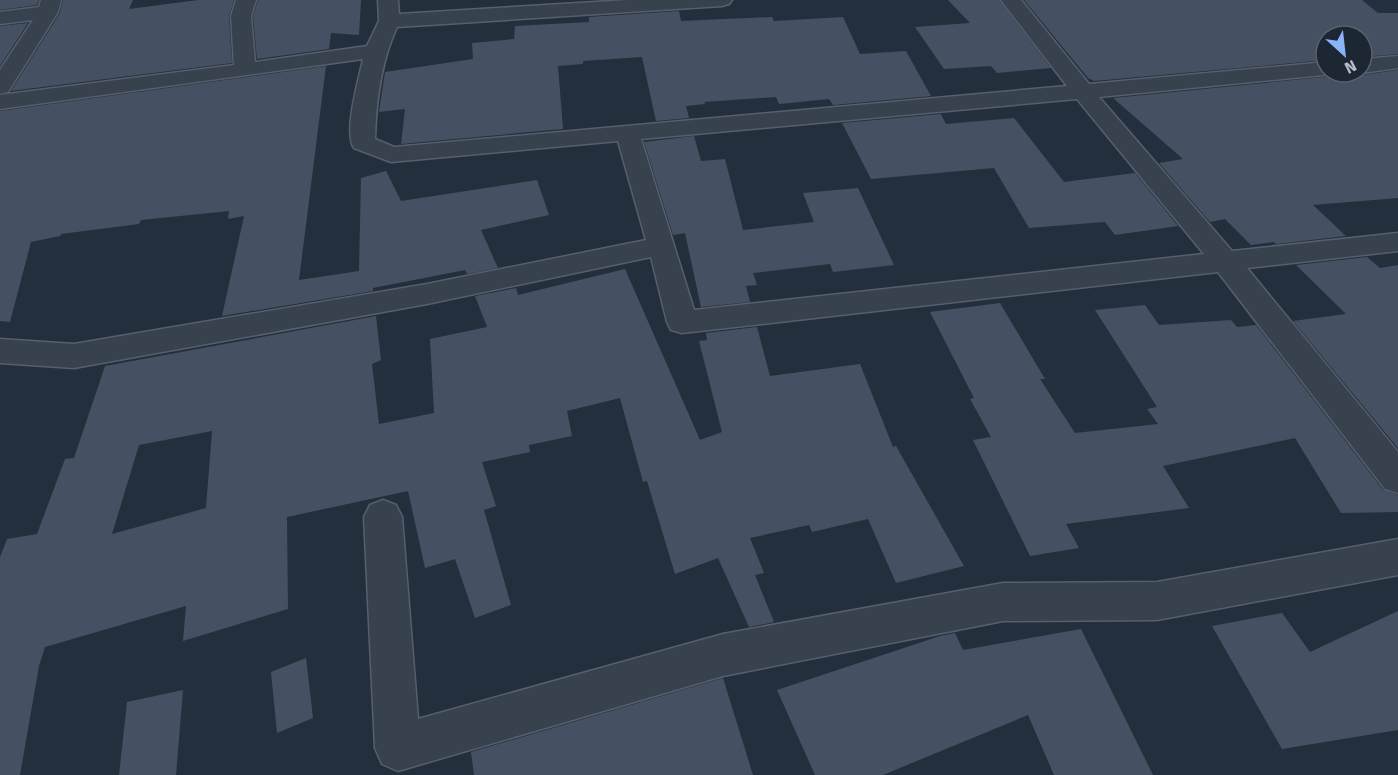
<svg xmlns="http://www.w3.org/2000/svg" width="1398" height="775" viewBox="0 0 1398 775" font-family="'Fira Sans',sans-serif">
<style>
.building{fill:#455162;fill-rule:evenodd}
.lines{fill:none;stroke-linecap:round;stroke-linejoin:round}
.minor-casing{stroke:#565f6c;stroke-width:3}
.minor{fill:#38414e;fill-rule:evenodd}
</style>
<rect width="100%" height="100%" fill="#242f3e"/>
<g class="building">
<path d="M 0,0 L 39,0 L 37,5 L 0,10 Z"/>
<path d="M 63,0 L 133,0 L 129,9 L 198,0 L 234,0 L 229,16 L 232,63 L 11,91 L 60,13 Z"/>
<path d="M 258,0 L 361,0 L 359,35 L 331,33 L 329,49 L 257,59 L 253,16 Z"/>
<path d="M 948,0 L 999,0 L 1051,68 L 997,73 L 991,66 L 944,69 L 915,27 L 970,23 Z"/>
<path d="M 1024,0 L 1362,0 L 1378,13 L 1398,13 L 1398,54 L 1362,57 L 1362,36 L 1326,36 L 1326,60 L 1094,81 L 1088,78 Z"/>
<path d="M 679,11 L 681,21 L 772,17 L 774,21 L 843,17 L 860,54 L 906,51 L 931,96 L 833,105 L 829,99 L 779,104 L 776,97 L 704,102 L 705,104 L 686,106 L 689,118 L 656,121 L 642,57 L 583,61 L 583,64 L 558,66 L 563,129 L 401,144 L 405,109 L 379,112 L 385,72 L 473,59 L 472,43 L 514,39 L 515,26 L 589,22 L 589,17 Z"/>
<path d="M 28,23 L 0,66 L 0,26 Z"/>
<path d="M 326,66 L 299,280 L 359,271 L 361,178 L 386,171 L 401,201 L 537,180 L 549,215 L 481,230 L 498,268 L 467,274 L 465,270 L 373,288 L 373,291 L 222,316 L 244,216 L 228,219 L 229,211 L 141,220 L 139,224 L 61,234 L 60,236 L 31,242 L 10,322 L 0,321 L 0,111 Z"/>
<path d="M 1398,70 L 1398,198 L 1313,205 L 1346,236 L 1276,244 L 1274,242 L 1251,245 L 1225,219 L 1210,222 L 1159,163 L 1183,159 L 1113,98 L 1334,76 L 1337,72 L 1358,72 L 1362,75 Z"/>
<path d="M 941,114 L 946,124 L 1014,118 L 1064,182 L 1135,173 L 1178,226 L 1115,235 L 1105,222 L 1029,228 L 994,168 L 871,179 L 842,123 Z"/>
<path d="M 694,136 L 701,161 L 725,159 L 743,230 L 814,222 L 803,193 L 858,188 L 894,265 L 833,272 L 830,264 L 753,273 L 757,285 L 746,286 L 750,302 L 701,307 L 685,233 L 673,235 L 644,142 Z"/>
<path d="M 1367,257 L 1380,268 L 1398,265 L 1398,448 L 1293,321 L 1346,314 L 1296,265 Z"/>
<path d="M 625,269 L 700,440 L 722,432 L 699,341 L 707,340 L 706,333 L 757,327 L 770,376 L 860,364 L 893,447 L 896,446 L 964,566 L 896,583 L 868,519 L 812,532 L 809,525 L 750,538 L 764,573 L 755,575 L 774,622 L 749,627 L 718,558 L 675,574 L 647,481 L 643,482 L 620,398 L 567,411 L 572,436 L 529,445 L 530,452 L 482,462 L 496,506 L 484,510 L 511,605 L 475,618 L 455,559 L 425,568 L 408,491 L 287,517 L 288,609 L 183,641 L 186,606 L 45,647 L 39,666 L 20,775 L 0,775 L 0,557 L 7,539 L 37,534 L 65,459 L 74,458 L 105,366 L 376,316 L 381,360 L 372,364 L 379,424 L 434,413 L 430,339 L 487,327 L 475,296 L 516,288 L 518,295 ZM 212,431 L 206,508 L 112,534 L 139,445 Z"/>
<path d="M 1000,303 L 1045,379 L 1040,379 L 1075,433 L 1158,424 L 1147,409 L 1157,407 L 1095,310 L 1145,305 L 1159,325 L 1231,320 L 1237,327 L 1256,325 L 1383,490 L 1398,495 L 1398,512 L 1341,513 L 1295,438 L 1163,466 L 1189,508 L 1066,524 L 1079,548 L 1030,556 L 973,440 L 991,437 L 970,399 L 974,398 L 930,312 Z"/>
<path d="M 1398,611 L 1398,730 L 1282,749 L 1212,626 L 1282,613 L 1310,652 Z"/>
<path d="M 1081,629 L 1153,775 L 1054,775 L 1028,715 L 883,775 L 815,775 L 777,690 L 940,636 L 955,633 L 963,650 Z"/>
<path d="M 306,658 L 313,718 L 277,733 L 271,672 Z"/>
<path d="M 723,678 L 753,775 L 474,775 L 471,752 Z"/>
<path d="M 183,690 L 176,775 L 119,775 L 127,702 Z"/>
</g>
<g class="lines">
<g class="minor-casing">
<g id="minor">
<path d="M 41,0 L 61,0 L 58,12 L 8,92 L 0,94 L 0,70 L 33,20 L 0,24 L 0,12 L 39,7 Z"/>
<path d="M 236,0 L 256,0 L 251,16 L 255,62 L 367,46 L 379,21 L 378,0 L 398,0 L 399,14 L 628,0 L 732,0 L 729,4 L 722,6 L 397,27 C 381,62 376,100 375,139 L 394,147 L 1067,86 L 1001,0 L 1021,0 L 1089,84 L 1326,62 L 1326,72 L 1335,72 L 1334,74 L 1099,97 L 1232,251 L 1398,233 L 1398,251 L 1247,268 L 1398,452 L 1398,493 L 1385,489 L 1218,272 L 682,333 L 671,330 L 667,322 L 651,257 L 427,304 L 74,368 L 0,363 L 0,339 L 74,344 L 427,284 L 646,240 L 618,141 L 391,162 L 354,148 C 343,132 359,79 363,59 L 0,109 L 0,95 L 234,65 L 231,16 ZM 1077,99 L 1204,254 L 694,310 L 641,139 Z"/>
<path d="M 1398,56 L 1398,68 L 1362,73 L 1360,72 L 1362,72 L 1362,59 Z"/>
<path d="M 383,500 L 396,505 L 402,517 L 418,719 L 723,634 L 1003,583 L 1157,582 L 1398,539 L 1398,575 L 1157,620 L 1003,621 L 723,676 L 398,771 L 382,764 L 375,748 L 364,517 L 370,505 Z"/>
</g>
</g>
<use href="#minor" class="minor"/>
</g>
<g transform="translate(1344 54) rotate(153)"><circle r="28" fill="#1d2633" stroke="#59626f" stroke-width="1.5"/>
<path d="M0-4.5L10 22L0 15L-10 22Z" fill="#8ab4f8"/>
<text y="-9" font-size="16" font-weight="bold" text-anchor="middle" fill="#b4bcc9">N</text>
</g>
</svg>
